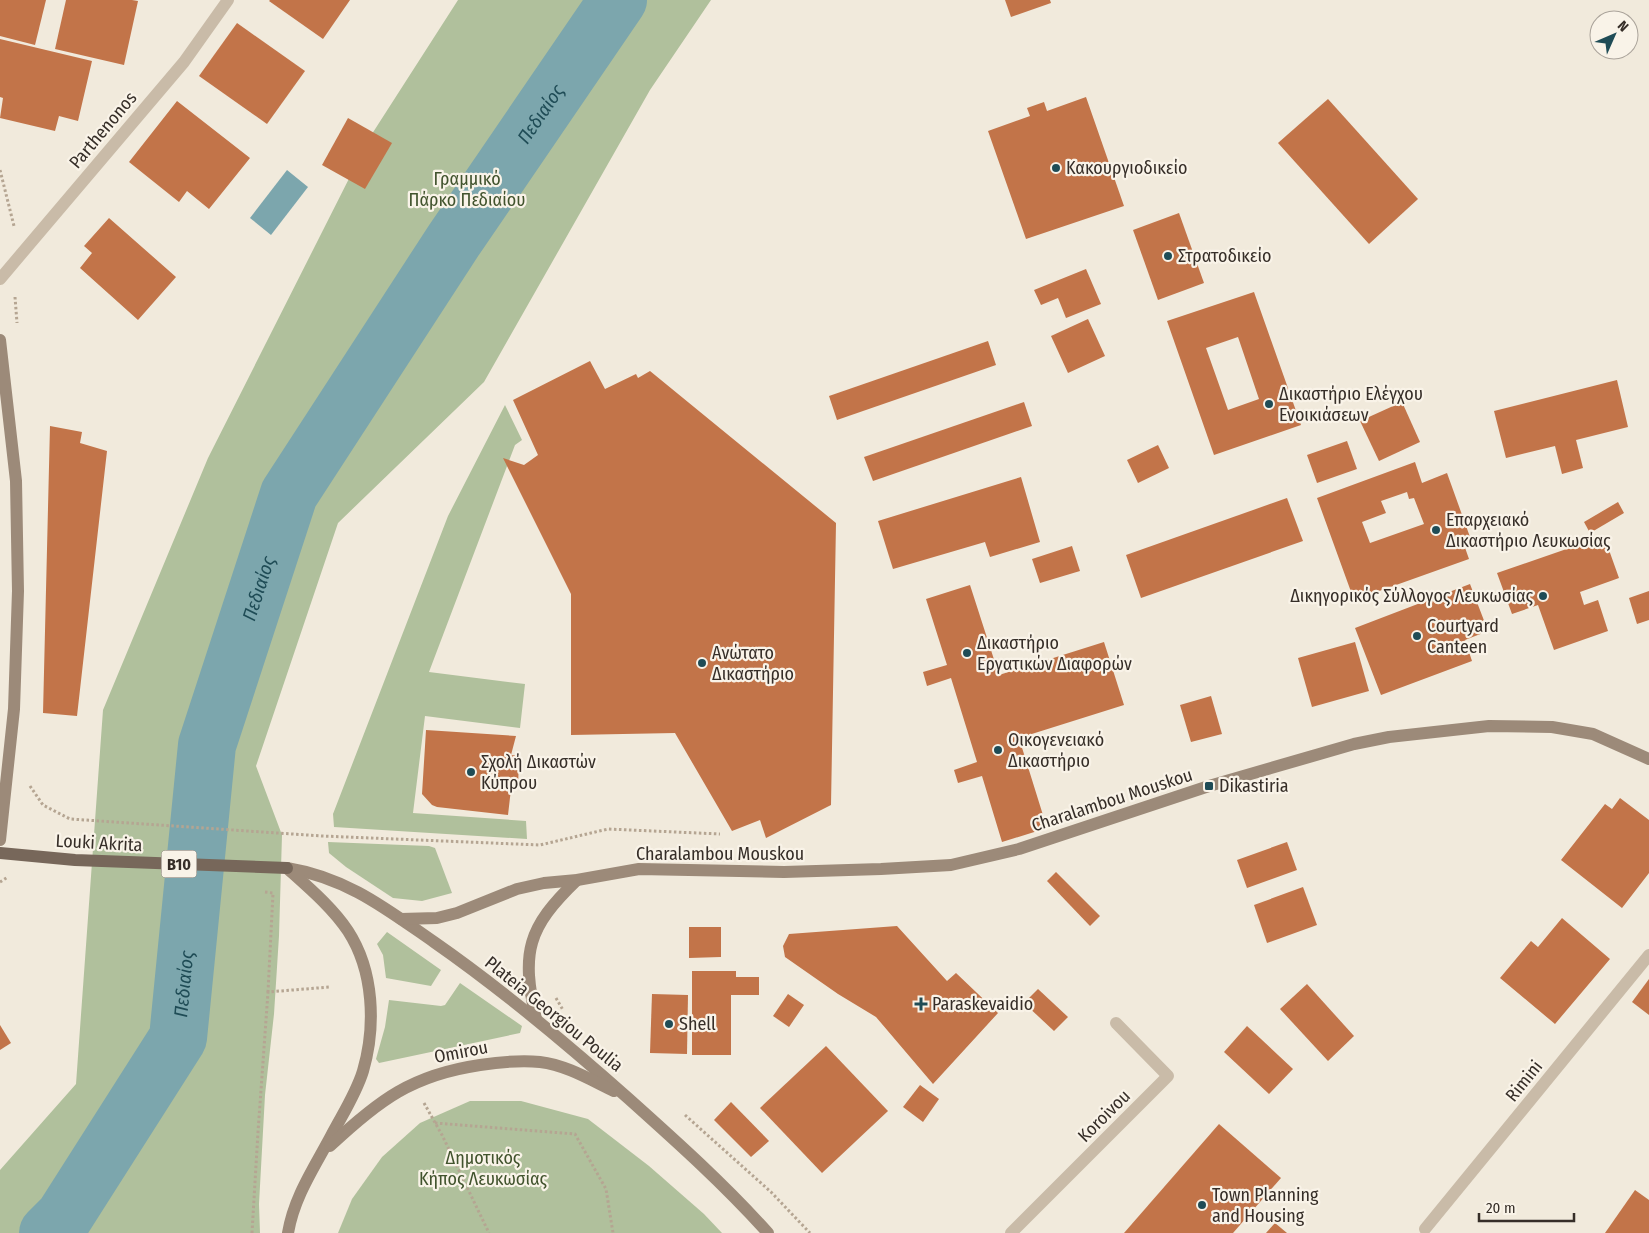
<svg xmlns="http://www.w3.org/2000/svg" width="1649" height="1233" viewBox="0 0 1649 1233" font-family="'Fira Sans Condensed',sans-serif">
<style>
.green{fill:#b0c09c}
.water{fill:#7ca6ad}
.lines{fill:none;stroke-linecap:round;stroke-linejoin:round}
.river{stroke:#7ca6ad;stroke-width:58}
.building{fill:#c27449;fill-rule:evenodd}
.path{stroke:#b5a592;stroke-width:3;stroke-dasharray:2.5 2.5;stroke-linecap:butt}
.street{stroke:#c9bba8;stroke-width:12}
.secondary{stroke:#9c8a79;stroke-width:12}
.primary{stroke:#77675a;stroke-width:12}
.poi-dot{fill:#1f4c56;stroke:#f9f3e8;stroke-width:2}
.labels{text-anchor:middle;stroke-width:4.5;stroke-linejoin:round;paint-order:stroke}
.shield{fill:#f9f3e8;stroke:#706962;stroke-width:1}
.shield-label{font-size:16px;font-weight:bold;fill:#362e28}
.street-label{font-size:18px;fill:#362e28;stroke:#f9f3e8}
.poi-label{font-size:18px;fill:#362e28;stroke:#f9f3e8;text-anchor:start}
.park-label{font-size:18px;fill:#41532d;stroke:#f9f3e8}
.water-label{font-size:19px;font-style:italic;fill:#1f4c56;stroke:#f9f3e8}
</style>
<rect width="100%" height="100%" fill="#f1eadc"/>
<g class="green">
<path d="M 458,0 L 711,0 L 650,90 L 484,382 L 338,523 L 256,766 L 282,835 L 279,936 L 274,1014 L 265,1095 L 259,1204 L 260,1233 L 0,1233 L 0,1170 L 76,1084 L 103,710 L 208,458 L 370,137 Z"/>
<path d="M 505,405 L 522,440 L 515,445 L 429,672 L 525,684 L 520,728 L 425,716 L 413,813 L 526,821 L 527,839 L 334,827 L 333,814 L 448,516 Z"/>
<path d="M 328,842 L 429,846 L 435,848 L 452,893 L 422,901 L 393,898 L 346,867 L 329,853 Z"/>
<path d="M 387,932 L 441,970 L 431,986 L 386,978 L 383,955 L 377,944 Z"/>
<path d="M 460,983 L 522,1026 L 520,1033 L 379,1063 L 376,1059 L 385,1027 L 389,1000 L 441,1006 L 445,1005 Z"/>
<path d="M 470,1101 L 521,1101 L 588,1119 L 649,1166 L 704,1214 L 722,1233 L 338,1233 L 352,1199 L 382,1157 L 420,1123 Z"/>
</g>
<path class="water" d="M 287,170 L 308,187 L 271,235 L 250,218 Z"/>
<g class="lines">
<path class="river" id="s1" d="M 48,1233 L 64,1217 L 178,1038 L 207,745 L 289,494 L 454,240 L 618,0"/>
</g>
<g class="building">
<path d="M 0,0 L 46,0 L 35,45 L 0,36 Z"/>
<path d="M 66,0 L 132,0 L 138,1 L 124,65 L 55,49 Z"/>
<path d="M 270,0 L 350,0 L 323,39 L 269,1 Z"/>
<path d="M 1005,0 L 1050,0 L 1051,3 L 1011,17 Z"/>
<path d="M 237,23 L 305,71 L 267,124 L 199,76 Z"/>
<path d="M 0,39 L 92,61 L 78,121 L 59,116 L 55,131 L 0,118 L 3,98 L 0,97 Z"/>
<path d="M 1086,97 L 1124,206 L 1026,239 L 988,131 L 1030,116 L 1027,108 L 1044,102 L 1047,111 Z"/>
<path d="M 1328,99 L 1418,199 L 1369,244 L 1278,143 Z"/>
<path d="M 177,101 L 250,158 L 209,209 L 187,191 L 179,202 L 129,162 Z"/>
<path d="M 348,118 L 392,143 L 365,189 L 322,165 Z"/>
<path d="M 1179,213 L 1204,283 L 1158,300 L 1133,230 Z"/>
<path d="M 109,218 L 176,277 L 138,320 L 80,268 L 92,253 L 84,246 Z"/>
<path d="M 1086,269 L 1101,304 L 1066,318 L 1058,298 L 1041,305 L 1034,290 Z"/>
<path d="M 1254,292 L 1301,425 L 1214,455 L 1167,321 ZM 1238,337 L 1259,399 L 1228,410 L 1206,348 Z"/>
<path d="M 1088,319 L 1105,356 L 1068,373 L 1051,336 Z"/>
<path d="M 988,341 L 996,365 L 837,420 L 829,396 Z"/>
<path d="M 590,361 L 605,389 L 636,374 L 638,378 L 650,371 L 836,523 L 831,805 L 766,838 L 760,820 L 732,831 L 675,733 L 571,735 L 571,594 L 503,458 L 524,465 L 538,455 L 513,400 Z"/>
<path d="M 1617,380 L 1628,427 L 1576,440 L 1583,468 L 1562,474 L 1555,446 L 1506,458 L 1494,411 Z"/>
<path d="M 1024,402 L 1032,426 L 873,481 L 864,457 Z"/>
<path d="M 1402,402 L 1420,442 L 1379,461 L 1360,421 Z"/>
<path d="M 50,426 L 82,432 L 80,443 L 107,451 L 77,716 L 43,713 Z"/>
<path d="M 1347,441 L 1357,469 L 1317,483 L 1307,455 Z"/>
<path d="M 1158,445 L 1169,468 L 1138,483 L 1127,460 Z"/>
<path d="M 1415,462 L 1422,483 L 1447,473 L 1470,537 L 1462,539 L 1469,559 L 1354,600 L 1317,498 ZM 1407,492 L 1409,499 L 1414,498 L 1424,524 L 1370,543 L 1362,522 L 1386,513 L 1381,501 Z"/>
<path d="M 1021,477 L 1040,542 L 990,557 L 985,542 L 893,569 L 878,521 Z"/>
<path d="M 1287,498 L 1303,541 L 1141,598 L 1126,555 Z"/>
<path d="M 1618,502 L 1624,513 L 1590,533 L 1584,522 Z"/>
<path d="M 1604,536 L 1619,578 L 1580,592 L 1584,605 L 1598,600 L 1608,631 L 1554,650 L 1538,605 L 1512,614 L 1497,573 Z"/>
<path d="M 1072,546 L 1080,571 L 1040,583 L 1032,559 Z"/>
<path d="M 1470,584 L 1488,631 L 1465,640 L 1472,661 L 1381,695 L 1355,628 Z"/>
<path d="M 970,585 L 999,675 L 1104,642 L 1124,705 L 1019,738 L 1047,828 L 1002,842 L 982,776 L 958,783 L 954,770 L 977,762 L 951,678 L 927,686 L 923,672 L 947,665 L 926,599 Z"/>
<path d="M 1649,591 L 1649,620 L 1637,624 L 1629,598 Z"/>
<path d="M 1355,642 L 1369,691 L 1312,707 L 1298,658 Z"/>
<path d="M 1211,696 L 1222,734 L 1191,742 L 1180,705 Z"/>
<path d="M 426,730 L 516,736 L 511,755 L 519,756 L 518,789 L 511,789 L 508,815 L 437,807 L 432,805 L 422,794 Z"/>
<path d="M 1620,798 L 1649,820 L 1649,873 L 1622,908 L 1561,860 L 1605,804 L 1612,809 Z"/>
<path d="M 1287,842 L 1297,870 L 1247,888 L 1237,860 Z"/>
<path d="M 1056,872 L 1100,916 L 1090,926 L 1047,881 Z"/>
<path d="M 1303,887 L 1317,925 L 1267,943 L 1254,905 Z"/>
<path d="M 1562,918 L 1610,959 L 1555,1024 L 1500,978 L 1531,941 L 1538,947 Z"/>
<path d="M 897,926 L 947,981 L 956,973 L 998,1013 L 933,1084 L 876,1017 L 838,994 L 785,957 L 783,946 L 789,934 Z"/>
<path d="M 689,927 L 721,927 L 721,957 L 689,958 Z"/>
<path d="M 692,971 L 736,971 L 736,977 L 759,977 L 759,995 L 731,995 L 731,1055 L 692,1055 Z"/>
<path d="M 1649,979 L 1649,1015 L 1632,1002 Z"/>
<path d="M 1307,984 L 1354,1036 L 1328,1061 L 1280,1009 Z"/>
<path d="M 1038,989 L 1068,1017 L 1054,1031 L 1024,1003 Z"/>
<path d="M 652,994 L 688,995 L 687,1054 L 650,1053 Z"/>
<path d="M 788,994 L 804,1005 L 789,1027 L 773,1016 Z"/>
<path d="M 0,1025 L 11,1043 L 0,1050 Z"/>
<path d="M 1247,1026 L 1293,1069 L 1269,1094 L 1224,1052 Z"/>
<path d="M 826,1046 L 888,1111 L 822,1173 L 760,1108 Z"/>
<path d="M 920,1085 L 939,1099 L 923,1122 L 903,1107 Z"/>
<path d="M 731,1102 L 769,1141 L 751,1157 L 714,1120 Z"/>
<path d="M 1219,1124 L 1281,1178 L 1233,1233 L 1124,1233 Z"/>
<path d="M 1635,1190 L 1649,1200 L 1649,1233 L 1605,1233 Z"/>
<path d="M 1275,1223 L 1287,1233 L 1266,1233 Z"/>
</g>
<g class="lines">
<g class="path">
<path d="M 0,170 L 14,226"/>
<path d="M 15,297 L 17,323"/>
<path d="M 30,786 L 43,805 L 70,819 L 322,836 L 540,845 L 608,829 L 720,834"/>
<path d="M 0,882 L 8,877"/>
<path d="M 265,892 L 273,893 L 268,992"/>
<path d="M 556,998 L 563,1010"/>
<path d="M 424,1103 L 442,1135 L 489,1233"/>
<path d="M 685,1115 L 771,1192 L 810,1233"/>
<path d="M 435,1123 L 575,1134 L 606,1189 L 613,1233"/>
<path d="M 252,1233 L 258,1132 L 268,992 L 330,987"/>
</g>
<g class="street">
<path d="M 0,279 L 184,62 L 228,0"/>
<path d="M 1425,1229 L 1649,955"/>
<path d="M 1011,1233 L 1168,1076 L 1116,1023"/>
</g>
<g class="secondary">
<path d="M 0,340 L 16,481 L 18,591 L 14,709 L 0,840"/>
<path d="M 287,868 C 347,878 385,908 434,942 C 503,990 566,1043 629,1099 C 677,1142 725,1185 768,1233"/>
<path d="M 287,868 C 308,887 332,907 348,931 C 374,971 376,1026 363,1071 C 356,1094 342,1115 331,1136 C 314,1168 294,1197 288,1233"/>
<path d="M 401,919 L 437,918 L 457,913 L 517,889 L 544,883 L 577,880 L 639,869 L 784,872 L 881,869 L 951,865 L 1019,849 L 1209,786 L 1354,744 L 1389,737 L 1489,726 L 1552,727 L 1593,734 L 1649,759"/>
<path d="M 536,1019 C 521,952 527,928 577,880"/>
<path d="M 330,1146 C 379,1100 412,1075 480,1065 C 500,1062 520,1060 540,1062 C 566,1065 591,1080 614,1091"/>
</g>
<path class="primary" d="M 0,853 L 75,860 L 287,868"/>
</g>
<g class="poi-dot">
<circle cx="1056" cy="168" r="5"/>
<circle cx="1168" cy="256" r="5"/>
<circle cx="1269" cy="404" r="5"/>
<circle cx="1436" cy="530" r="5"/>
<circle cx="1543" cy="596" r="5"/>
<circle cx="1417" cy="636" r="5"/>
<circle cx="967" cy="653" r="5"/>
<circle cx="702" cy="663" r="5"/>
<circle cx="998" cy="750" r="5"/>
<circle cx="471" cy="772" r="5"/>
<rect x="1204" y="781" width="10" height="10" rx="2.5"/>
<path d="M918.5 996.5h5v5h5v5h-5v5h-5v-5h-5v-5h5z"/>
<circle cx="669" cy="1024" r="5"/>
<circle cx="1202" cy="1205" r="5"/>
</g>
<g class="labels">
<rect class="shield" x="161.5" y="850.5" width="35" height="27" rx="4"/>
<g class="shield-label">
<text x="179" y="870">B10</text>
</g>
<g class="street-label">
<text transform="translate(103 130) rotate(-50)" y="6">Parthenonos</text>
<text transform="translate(1112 800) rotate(-18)" y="6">Charalambou Mouskou</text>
<text transform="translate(99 843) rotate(3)" y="6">Louki Akrita</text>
<text x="720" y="860">Charalambou Mouskou</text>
<text transform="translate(554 1014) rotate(39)" y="6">Plateia Georgiou Poulia</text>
<text transform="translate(461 1052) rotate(-11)" y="6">Omirou</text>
<text transform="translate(1524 1081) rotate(-51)" y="6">Rimini</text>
<text transform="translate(1104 1116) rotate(-45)" y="6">Koroivou</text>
</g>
<g class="poi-label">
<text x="1066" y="174">Κακουργιοδικείο</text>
<text x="1178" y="262">Στρατοδικείο</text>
<text x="1279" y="400">Δικαστήριο Ελέγχου<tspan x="1279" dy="21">Ενοικιάσεων</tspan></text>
<text x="1446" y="526">Επαρχειακό<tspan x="1446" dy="21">Δικαστήριο Λευκωσίας</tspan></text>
<text x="1533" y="602" text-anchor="end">Δικηγορικός Σύλλογος Λευκωσίας</text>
<text x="1427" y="632">Courtyard<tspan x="1427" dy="21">Canteen</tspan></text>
<text x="977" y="649">Δικαστήριο<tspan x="977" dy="21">Εργατικών Διαφορών</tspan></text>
<text x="712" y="659">Ανώτατο<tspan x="712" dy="21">Δικαστήριο</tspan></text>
<text x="1008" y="746">Οικογενειακό<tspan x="1008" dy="21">Δικαστήριο</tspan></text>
<text x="481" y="768">Σχολή Δικαστών<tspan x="481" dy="21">Κύπρου</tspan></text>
<text x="1219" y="792">Dikastiria</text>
<text x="932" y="1010">Paraskevaidio</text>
<text x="679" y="1030">Shell</text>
<text x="1212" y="1201">Town Planning<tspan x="1212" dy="21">and Housing</tspan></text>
</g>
<g class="park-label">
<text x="467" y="185">Γραμμικό<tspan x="467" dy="21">Πάρκο Πεδιαίου</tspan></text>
<text x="483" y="1164">Δημοτικός<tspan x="483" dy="21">Κήπος Λευκωσίας</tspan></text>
</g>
<g class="water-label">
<text dy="7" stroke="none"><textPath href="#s1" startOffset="1249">Πεδιαίος</textPath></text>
<text dy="7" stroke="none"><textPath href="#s1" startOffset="694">Πεδιαίος</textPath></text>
<text dy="7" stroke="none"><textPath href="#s1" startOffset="289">Πεδιαίος</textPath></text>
</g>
</g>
<g transform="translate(1614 35) rotate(45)"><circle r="24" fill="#f9f3e8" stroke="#aba49b"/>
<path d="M0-4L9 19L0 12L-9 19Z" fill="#1f4c56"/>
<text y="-8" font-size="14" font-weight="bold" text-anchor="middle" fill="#362e28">N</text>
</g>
<path d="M1479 1213v8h95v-8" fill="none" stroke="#362e28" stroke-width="2.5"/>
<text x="1486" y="1213" font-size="15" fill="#362e28" stroke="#f9f3e8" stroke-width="4" paint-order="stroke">20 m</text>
</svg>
